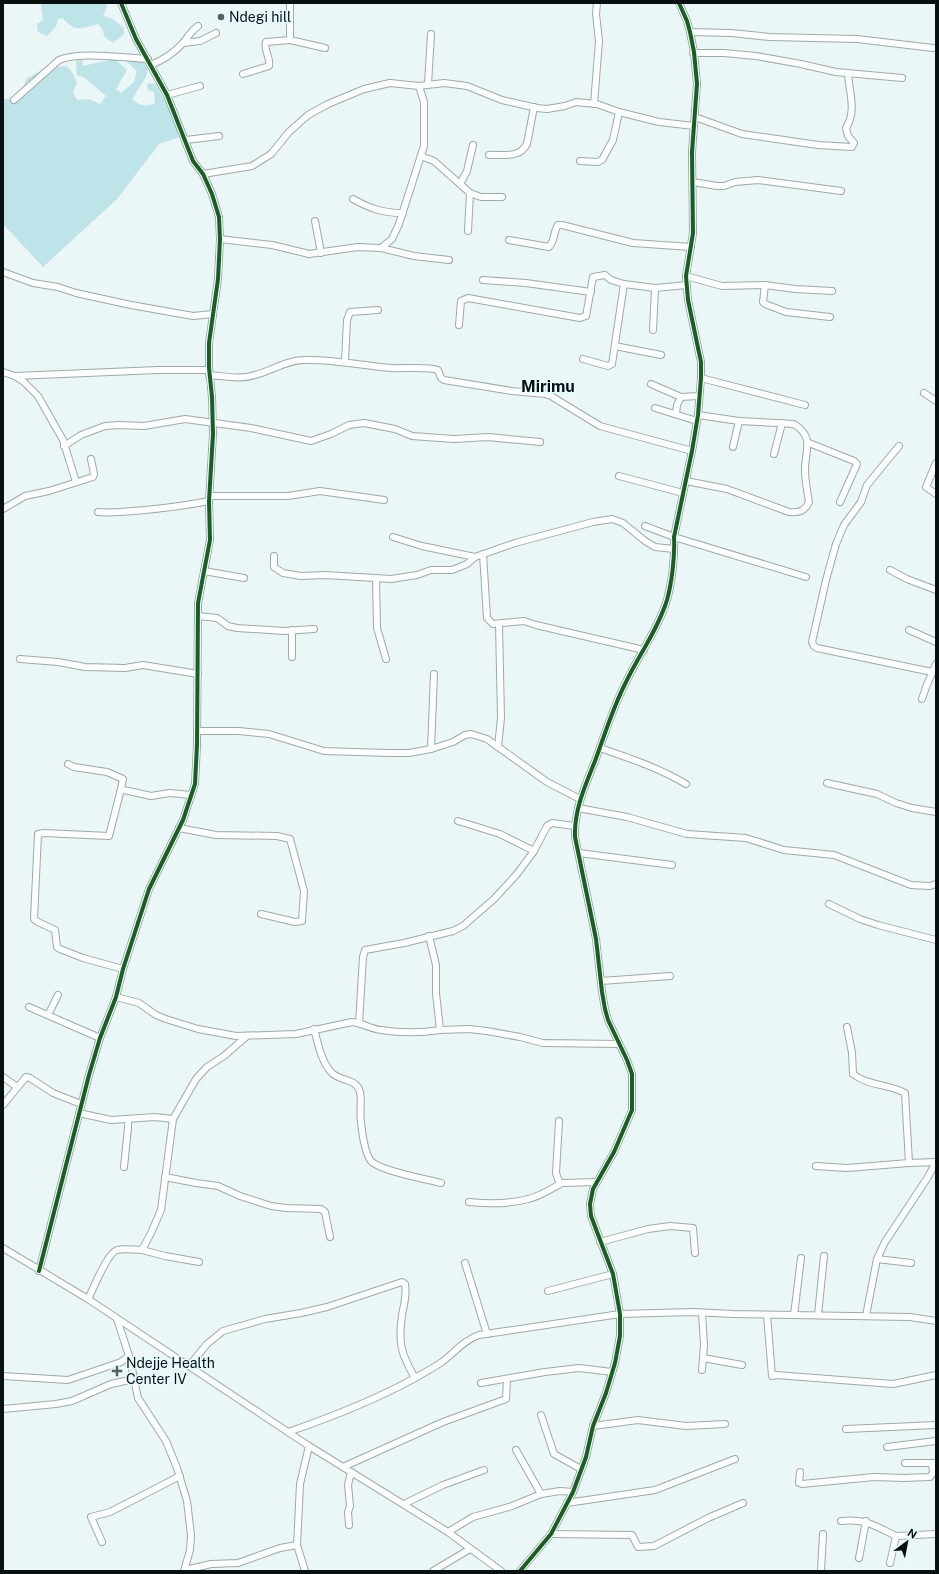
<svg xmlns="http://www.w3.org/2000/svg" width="939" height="1574" viewBox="0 0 939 1574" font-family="'Public Sans',sans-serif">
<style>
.green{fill:#bee3e8}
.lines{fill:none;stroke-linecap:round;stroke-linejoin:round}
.street-casing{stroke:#a0a8a9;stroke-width:8}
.street{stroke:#fcfefe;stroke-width:6}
.cycleway-casing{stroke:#e5fafd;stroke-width:6}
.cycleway{stroke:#1b5e20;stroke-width:4}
.poi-dot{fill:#586062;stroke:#e5fafd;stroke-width:1.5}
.labels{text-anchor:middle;stroke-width:3;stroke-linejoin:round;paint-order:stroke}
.poi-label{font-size:14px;fill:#091011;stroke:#e5fafd;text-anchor:start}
.quarter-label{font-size:16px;font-weight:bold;fill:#091011;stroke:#e5fafd}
</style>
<rect width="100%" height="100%" fill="#ebf6f7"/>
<g class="green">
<path d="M 43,3 L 105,3 L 107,7 L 103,16 L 113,19 L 124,28 L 124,34 L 113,43 L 105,37 L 102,29 L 98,24 C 82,28 75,33 63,18 L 58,19 L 56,26 L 47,36 L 38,32 L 37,24 L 43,20 L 41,5 Z"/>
<path d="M 136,54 L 148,69 L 146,77 L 132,99 C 139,106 147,108 155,103 L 154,92 L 148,90 L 147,84 L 155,83 L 171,112 L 180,137 L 159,144 L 117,199 L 43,267 L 3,224 L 3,99 L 11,99 L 22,91 L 27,78 L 46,68 L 67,66 L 72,72 L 77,83 L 73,93 L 77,100 L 89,99 L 100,104 L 106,96 L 85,78 L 77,75 L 76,61 L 83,59 L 82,66 L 115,59 L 127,70 L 116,89 L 121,93 L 134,82 L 137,71 L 127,62 L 127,55 Z"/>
</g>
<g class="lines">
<g class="street-casing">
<g id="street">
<path d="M 290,3 L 290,40 L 325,48"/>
<path d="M 690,32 L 731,33 L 770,37 L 857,39 L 933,48"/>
<path d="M 183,43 L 200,41 L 216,33"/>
<path d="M 693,53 L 724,53 L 756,56 L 801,64 L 836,72 L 902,78"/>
<path d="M 151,65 C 163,60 174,53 183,43 C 188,37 191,31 198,26"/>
<path d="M 243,74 L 269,66 C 271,58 263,49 266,42 L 290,40"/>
<path d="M 428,84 L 431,34"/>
<path d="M 167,95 L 200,86"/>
<path d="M 14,100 L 59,60 C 80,51 124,58 148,59"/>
<path d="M 594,104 L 599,41 L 596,14 L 597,3"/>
<path d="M 695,117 L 742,134 L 818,145 L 852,147 L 854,143 L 848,136 L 846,128 C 857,110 849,93 848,73"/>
<path d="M 186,140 L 219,136"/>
<path d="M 489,155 C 503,154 519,159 527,144 L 534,107"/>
<path d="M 421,156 L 434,161 L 470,193 L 481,197 L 502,197"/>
<path d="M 580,161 L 598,162 L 602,160 L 613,140 L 619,112"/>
<path d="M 203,174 L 252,166 L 271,154 L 289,132 L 308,115 L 328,104 L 364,89 L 390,83 L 419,86 L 444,83 L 467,86 L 502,100 L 537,108 L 547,109 L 565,106 L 576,102 L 586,103 L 597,104 L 619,112 L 659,122 L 694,126"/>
<path d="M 693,182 L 717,186 L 724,186 L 735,182 L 758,180 L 841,191"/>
<path d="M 460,184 L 467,171 L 473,145"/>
<path d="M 353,199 C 371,209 383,213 403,213"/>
<path d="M 315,221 L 321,253"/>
<path d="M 468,231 L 470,193"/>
<path d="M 220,239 L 272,245 L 309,254 L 358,247 L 381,248 L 414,256 L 449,260"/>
<path d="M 509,240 L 549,247 C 555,241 553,232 558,225 L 562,225 L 633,243 L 691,247"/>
<path d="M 381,248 L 392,239 L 399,224 L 424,146 L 424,102 L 419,86"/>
<path d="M 3,272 L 33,283 L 58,287 L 76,293 L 131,305 L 193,316 L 213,314"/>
<path d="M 686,276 L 722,286 L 765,285 L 795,289 L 832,291"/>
<path d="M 483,280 L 526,283 L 591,292"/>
<path d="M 765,285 L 763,302 L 765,304 L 786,312 L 830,317"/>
<path d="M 459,325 L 461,301 L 468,298 L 580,318 L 586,316 L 593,277 L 605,275 L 611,280 L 624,284 L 655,288 L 687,285"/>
<path d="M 653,330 L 655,288"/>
<path d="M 615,346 L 661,355"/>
<path d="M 583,359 L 608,366 L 612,364 L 624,284"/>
<path d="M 345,362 L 347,320 L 350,312 L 378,310"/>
<path d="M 3,372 L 15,376 L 24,382 L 38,396 L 63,440 L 76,482"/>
<path d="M 209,375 C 224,376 240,380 255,375 C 272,371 286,360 304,360 C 334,359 363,366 392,368 C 405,369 426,366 438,370 L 441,378 L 444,380 L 512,391 L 545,394 L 551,396 L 600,426 L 692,451"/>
<path d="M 15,376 L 158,370 L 209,370"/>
<path d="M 701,378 L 805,405"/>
<path d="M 651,384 L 681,397"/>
<path d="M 924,393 L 936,401"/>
<path d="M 655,408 L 697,421"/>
<path d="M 676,414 L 677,405 L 681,397 L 699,396"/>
<path d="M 809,443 L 854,461 L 857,464 L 840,502"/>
<path d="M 64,446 L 81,435 L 105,426 L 119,425 L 144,426 L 185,419 L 251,428 L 311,441 L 331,434 L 349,425 L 364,423 L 395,429 L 412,436 L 454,439 L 488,437 L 540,442"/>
<path d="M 899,446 L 867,485 L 861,502 L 844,525 L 836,544 L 826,580 L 812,642 L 814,646 L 817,648 L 932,672"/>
<path d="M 733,447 L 739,421"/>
<path d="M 774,454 L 782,423"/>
<path d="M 936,463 L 926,487 L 936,494"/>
<path d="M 619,476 L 683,493"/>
<path d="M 686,481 L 727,489 L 789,512 C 799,513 805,511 809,502 C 807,491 805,480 805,470 C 805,449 815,438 794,424 L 739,421 L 698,415"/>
<path d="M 210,496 L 288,496 L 320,491 L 384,500"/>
<path d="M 3,509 L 25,496 L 49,491 L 93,477 L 94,474 L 91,459"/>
<path d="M 98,512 C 106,513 112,512 120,512 C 150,510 179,507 209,501"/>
<path d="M 645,526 L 674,537 L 806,577"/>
<path d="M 393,537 L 422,546 L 475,557"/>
<path d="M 483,554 L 487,618 L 493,624 L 524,621 L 536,625 L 644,650"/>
<path d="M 274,556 L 274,567 L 283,573 L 301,576 L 325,575 L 391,579 L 417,575 L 431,570 L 452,570 L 467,564 L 475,557 L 515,543 L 593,522 L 612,519 L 623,523 L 645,541 L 655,547 L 674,549"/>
<path d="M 890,570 L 907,579 L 936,590"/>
<path d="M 204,571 L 244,578"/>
<path d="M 376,578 L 377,628 L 386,659"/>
<path d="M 198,616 L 217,618 L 228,626 L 237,628 L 284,631 L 314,629"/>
<path d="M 909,630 L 936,642"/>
<path d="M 292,657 L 292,630"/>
<path d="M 20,659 L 58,662 L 85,667 L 125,668 L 143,665 L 198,674"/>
<path d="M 922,699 L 926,687 L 936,664"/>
<path d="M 197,731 L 239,731 L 269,734 L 324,751 L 388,753 L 409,753 L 431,749 L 453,742 L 465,735 L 471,734 L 487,739 L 547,782 L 580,799"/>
<path d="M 498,747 L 501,718 L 499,624"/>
<path d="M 600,748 C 629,758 659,768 686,784"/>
<path d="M 431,749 L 434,674"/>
<path d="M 68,764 L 74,767 L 107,772 L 123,779 L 121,789 L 124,790 L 151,796 L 170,793 L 191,795"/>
<path d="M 827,783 L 877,794 L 896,803 L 912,808 L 936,812"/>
<path d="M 121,789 L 109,836 L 44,833 L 38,834 L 34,919 L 38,922 L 55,930 L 57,947 L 60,949 L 83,958 L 123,969"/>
<path d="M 578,808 L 627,817 L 687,834 L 746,838 L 784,850 L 834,855 L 911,885 L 930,886 L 936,884"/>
<path d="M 458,821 L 500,834 L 534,851"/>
<path d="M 179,828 L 216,835 L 277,836 L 290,839 L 304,891 L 302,921 L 295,922 L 261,914"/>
<path d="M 579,853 L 672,865"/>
<path d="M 829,904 L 860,919 L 878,925 L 936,940"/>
<path d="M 601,981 L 670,976"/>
<path d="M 116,997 L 139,1003 L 156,1015 L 166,1019 L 198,1029 L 236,1036 L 296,1034 L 352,1022 C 362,1023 371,1029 381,1030 C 401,1033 421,1033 440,1030 L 436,993 L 436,965 L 429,936"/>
<path d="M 29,1007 L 100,1038"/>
<path d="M 48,1015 L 58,995"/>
<path d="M 359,1023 L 363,957 L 365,950 L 404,943 L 453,931 L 463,926 L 494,899 L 517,874 L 534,851 L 547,826 L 552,823 L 575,826"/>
<path d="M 847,1027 L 852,1053 L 853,1074 C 868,1086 889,1084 905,1093 L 909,1163"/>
<path d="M 314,1029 C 318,1043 321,1061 331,1072 C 338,1081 354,1078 359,1089 C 363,1098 359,1112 361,1122 C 362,1132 365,1153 371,1161 C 380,1171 426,1179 441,1183"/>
<path d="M 440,1030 L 469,1029 L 487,1031 L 520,1037 L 543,1043 L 618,1044"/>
<path d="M 3,1077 L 17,1087"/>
<path d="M 3,1105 L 26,1077 L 30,1078 L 53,1093 L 81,1104"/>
<path d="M 79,1113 L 111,1120 L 155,1117 L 173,1119"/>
<path d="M 559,1121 L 556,1173 L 559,1182 L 562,1183 L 596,1182"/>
<path d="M 816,1166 L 847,1168 L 909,1163 L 936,1162"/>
<path d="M 124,1167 L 128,1128 L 128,1119"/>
<path d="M 165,1177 L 196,1183 L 218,1186 L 240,1196 L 271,1206 L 286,1208 L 321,1209 L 325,1212 L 330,1237"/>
<path d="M 469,1202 C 488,1204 510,1204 528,1199 C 541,1196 551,1189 562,1183"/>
<path d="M 600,1242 L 648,1229 L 670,1226 L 693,1228 L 695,1253"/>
<path d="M 3,1248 L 88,1299 L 309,1446 L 448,1532 L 501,1571"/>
<path d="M 142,1250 L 165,1256 L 199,1262"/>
<path d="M 877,1259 L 911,1263"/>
<path d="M 465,1263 L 487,1334"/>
<path d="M 39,1271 L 89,1075 L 100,1038 L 116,997 L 123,969 L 149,889 L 183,820 L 195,784 L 197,745 L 198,603 L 210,540 L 209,501 L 213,434 L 212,397 L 209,368 L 209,343 L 218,279 L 220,239 L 219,217 L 212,194 L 203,174 L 193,161 L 167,95 L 136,39 L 121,3"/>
<path d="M 548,1291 L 613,1274"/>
<path d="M 88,1299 C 93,1290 107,1253 117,1250 C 124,1248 134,1250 142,1250 L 151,1233 L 161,1210 L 173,1119 L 196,1079 L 207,1067 L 224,1056 L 247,1036"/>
<path d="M 767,1315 L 772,1376 L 776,1375 L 893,1384 L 936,1375"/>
<path d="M 794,1315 L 801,1258"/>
<path d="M 818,1315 L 824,1256"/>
<path d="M 866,1316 L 877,1259 L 885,1242 L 928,1177 L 936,1162"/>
<path d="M 117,1319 L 130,1359 L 138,1398 L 166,1441 L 177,1468 L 187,1501 L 191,1535 L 190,1550 L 184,1571"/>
<path d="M 703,1358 L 742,1365"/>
<path d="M 189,1366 L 207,1344 L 223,1331 L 265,1319 L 301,1313 L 327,1307 L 402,1282 L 405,1284 C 407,1294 404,1305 402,1315 C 398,1343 401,1354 415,1378"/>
<path d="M 702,1370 L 704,1345 L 702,1313"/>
<path d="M 3,1376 L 68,1380 L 121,1362 L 129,1356"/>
<path d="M 481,1383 L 545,1372 L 579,1368 L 612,1372"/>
<path d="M 3,1409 L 56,1404 L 72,1401 L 111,1384 L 134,1379"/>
<path d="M 541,1415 L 554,1454 L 581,1469"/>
<path d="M 593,1426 L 638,1420 L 686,1426 L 725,1424"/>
<path d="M 846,1429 L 936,1425"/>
<path d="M 288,1432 C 332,1417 375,1400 415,1378 C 424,1373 433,1368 442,1362 C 454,1353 464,1340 479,1335 L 620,1314 L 693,1312 L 733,1314 L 910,1317 L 936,1321"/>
<path d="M 887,1447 L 936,1441"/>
<path d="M 516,1450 L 541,1494"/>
<path d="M 905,1463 L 935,1463"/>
<path d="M 343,1467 L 443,1422 L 506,1399 L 507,1379"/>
<path d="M 800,1472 L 799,1483 L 802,1484 L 874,1477 L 904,1478 L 930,1477 L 933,1473 L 932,1463"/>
<path d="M 567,1503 L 655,1490 L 735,1459"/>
<path d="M 404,1504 L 443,1485 L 484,1470"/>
<path d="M 841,1521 C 865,1518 875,1526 896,1536"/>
<path d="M 349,1525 L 348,1512 L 350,1506 L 348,1485 L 351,1472"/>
<path d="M 448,1532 L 473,1517 L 512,1506 L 541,1494 L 560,1491 L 573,1492"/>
<path d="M 551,1534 L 632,1535 L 638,1547 L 654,1546 L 708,1518 L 743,1503"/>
<path d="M 102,1542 L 91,1517 L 110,1512 L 180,1476"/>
<path d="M 859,1558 L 866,1521"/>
<path d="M 890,1563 L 896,1536 L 936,1534"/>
<path d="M 185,1570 L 211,1564 L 238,1563 L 280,1548 L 297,1545"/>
<path d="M 305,1571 L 297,1545 L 298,1526 L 300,1484 L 309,1446"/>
<path d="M 433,1571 L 470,1549"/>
<path d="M 520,1571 L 551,1534 L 573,1492 L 586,1457 L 593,1426 L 606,1393 L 615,1363 L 620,1336 L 620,1314 L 613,1274 L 591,1216 L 590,1204 L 593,1189 L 614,1152 L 632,1110 L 632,1074 L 627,1060 L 608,1020 L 605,1009 L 602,992 L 596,939 L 575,837 C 574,810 585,786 595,761 C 605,734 613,707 626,682 C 639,655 658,629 667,600 C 672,582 675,555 674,537 L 692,451 L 698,415 L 701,378 L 701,362 L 688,300 L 686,276 L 693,233 L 692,152 L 697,84 L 694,52 L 690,32 L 687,21 L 679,3"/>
<path d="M 821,1571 L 823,1534"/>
</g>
</g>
<use href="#street" class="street"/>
<g class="cycleway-casing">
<g id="cycleway">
<path d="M 39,1271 L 89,1075 L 100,1038 L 116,997 L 123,969 L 149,889 L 183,820 L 195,784 L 197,745 L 198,603 L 210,540 L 209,501 L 213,434 L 212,397 L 209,368 L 209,343 L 218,279 L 220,239 L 219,217 L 212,194 L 203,174 L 193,161 L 167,95 L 136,39 L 121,3"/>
<path d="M 520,1571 L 551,1534 L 573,1492 L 586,1457 L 593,1426 L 606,1393 L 615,1363 L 620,1336 L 620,1314 L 613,1274 L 591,1216 L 590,1204 L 593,1189 L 614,1152 L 632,1110 L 632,1074 L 627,1060 L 608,1020 L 605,1009 L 602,992 L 596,939 L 575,837 C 574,810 585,786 595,761 C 605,734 613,707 626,682 C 639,655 658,629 667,600 C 672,582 675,555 674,537 L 692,451 L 698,415 L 701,378 L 701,362 L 688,300 L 686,276 L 693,233 L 692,152 L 697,84 L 694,52 L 690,32 L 687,21 L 679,3"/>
</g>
</g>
<use href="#cycleway" class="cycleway"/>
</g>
<g class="poi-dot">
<circle cx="221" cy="17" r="4"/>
<path d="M115 1365h4v4h4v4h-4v4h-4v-4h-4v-4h4z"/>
</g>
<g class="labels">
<g class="poi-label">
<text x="229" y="22">Ndegi hill</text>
<text x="126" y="1368">Ndejje Health<tspan x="126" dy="16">Center IV</tspan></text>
</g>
<g class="quarter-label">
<text x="548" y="392">Mirimu</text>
</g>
</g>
<rect width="939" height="1574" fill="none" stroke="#091011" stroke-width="8"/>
<g transform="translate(907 1542) rotate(32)" stroke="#e5fafd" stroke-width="3" paint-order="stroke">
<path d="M0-3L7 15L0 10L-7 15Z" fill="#091011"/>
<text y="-6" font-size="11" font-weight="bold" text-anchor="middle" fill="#091011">N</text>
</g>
</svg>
